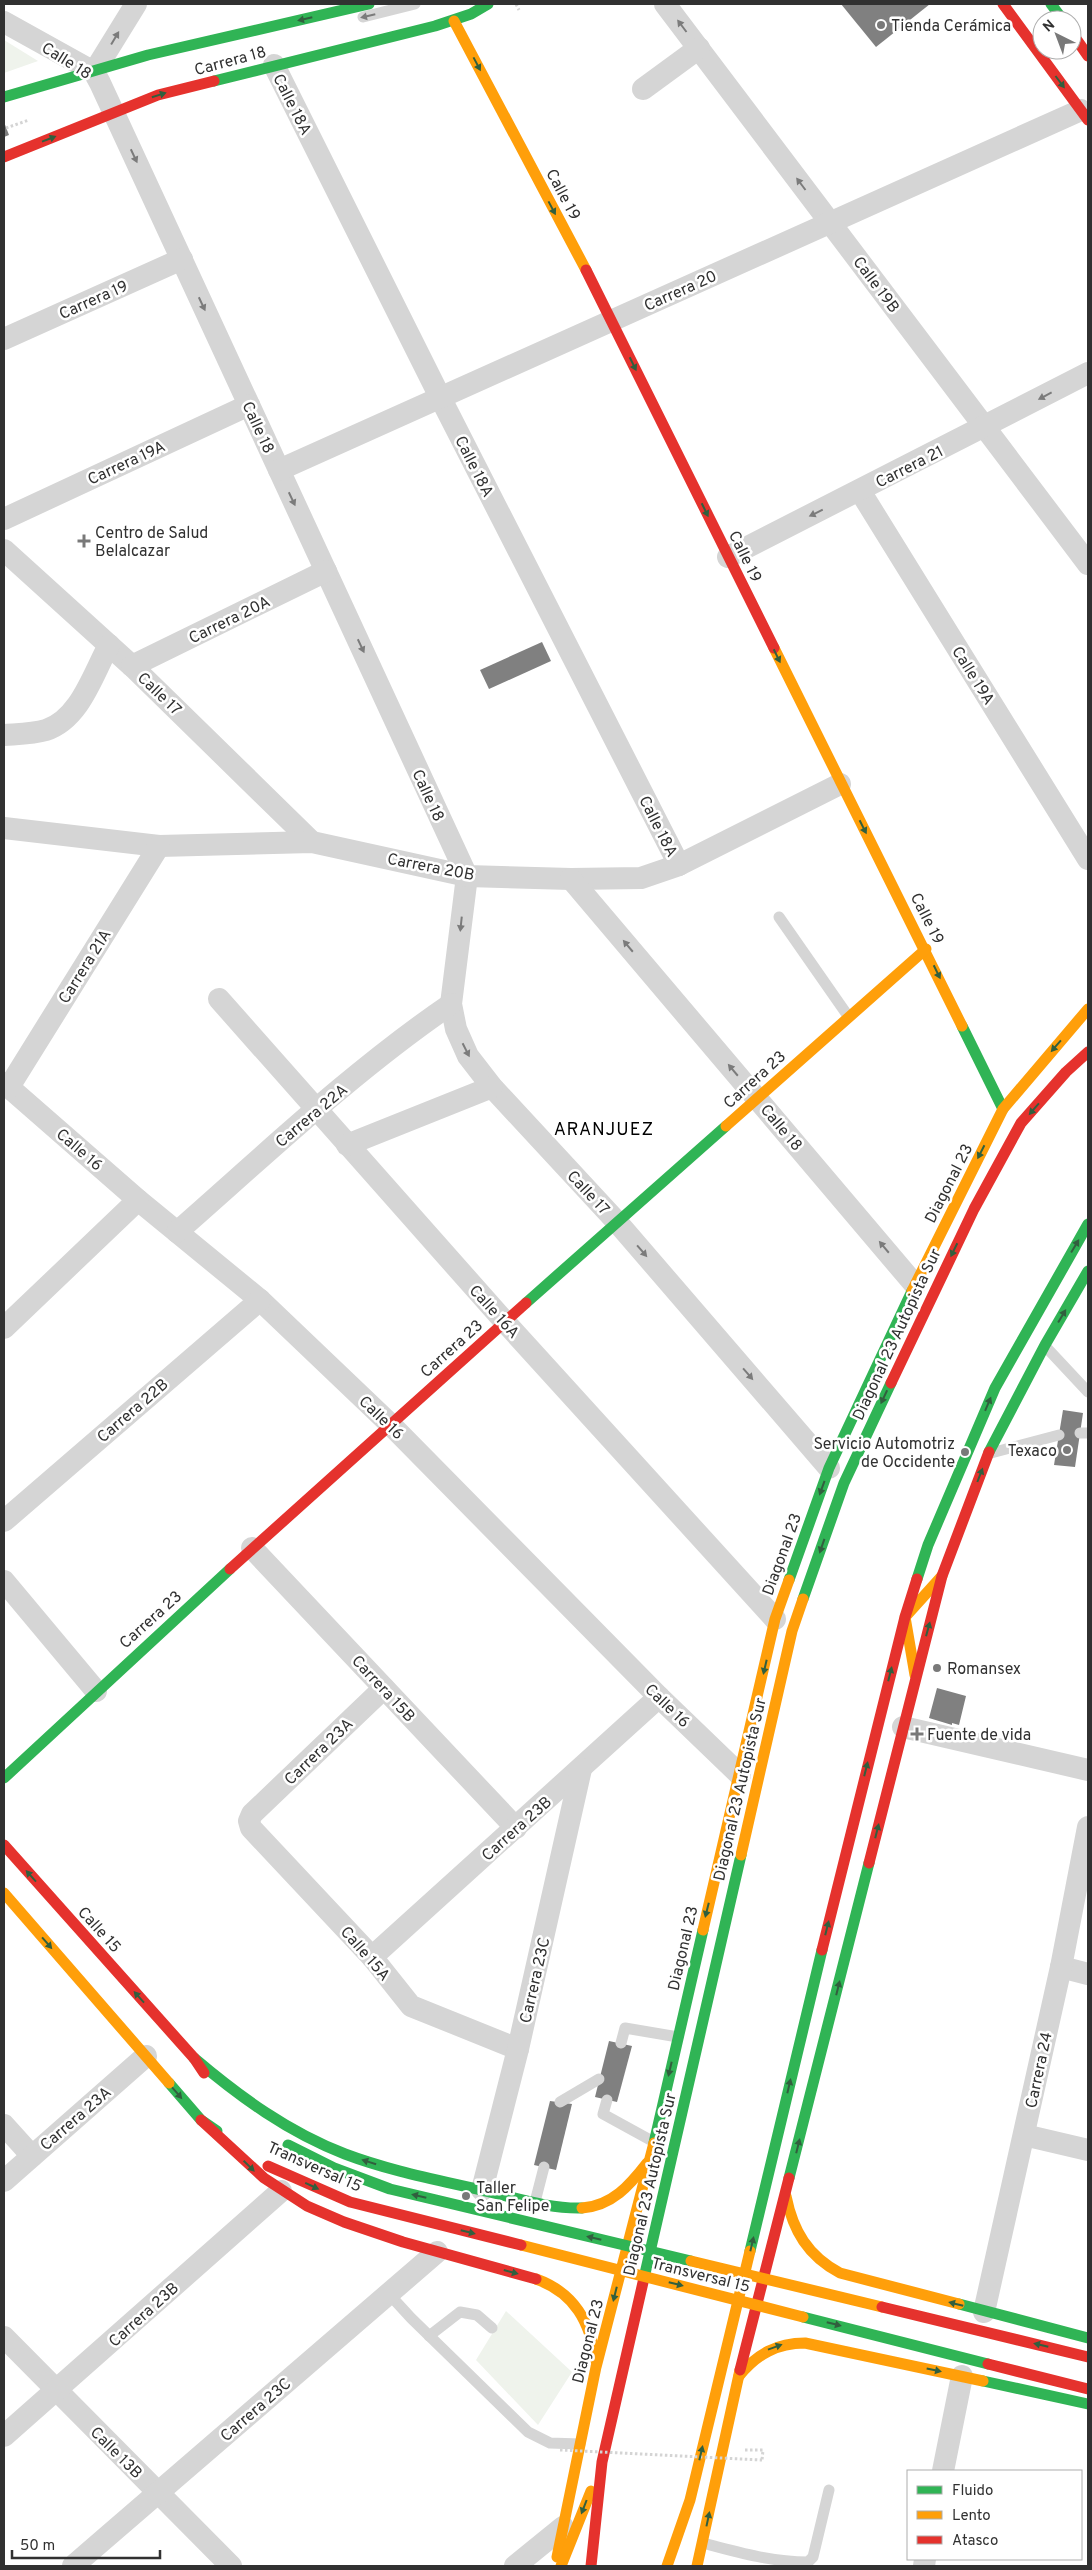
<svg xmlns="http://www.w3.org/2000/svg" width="1092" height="2570" viewBox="0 0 1092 2570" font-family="Overpass,sans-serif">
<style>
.green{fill:#eff3ec}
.building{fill:#808080}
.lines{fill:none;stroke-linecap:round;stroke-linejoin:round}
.path{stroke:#d4d4d4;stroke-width:3;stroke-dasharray:2.5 2.5;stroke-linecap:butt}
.lane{stroke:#d5d5d5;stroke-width:11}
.street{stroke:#d5d5d5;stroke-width:22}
.fast{stroke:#30b455;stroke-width:11}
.slow{stroke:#ff9f0a;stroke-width:11}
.jam{stroke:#e5322d;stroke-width:11}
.path-bridge{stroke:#d4d4d4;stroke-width:3;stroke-dasharray:2.5 2.5;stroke-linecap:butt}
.fast-bridge{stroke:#30b455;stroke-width:11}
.slow-bridge{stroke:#ff9f0a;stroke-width:11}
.jam-bridge{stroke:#e5322d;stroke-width:11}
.oneway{fill:#7b7b7b}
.oneway2{fill:#315f3e}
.poi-dot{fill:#797979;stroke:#fff;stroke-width:2}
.labels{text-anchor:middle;stroke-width:5;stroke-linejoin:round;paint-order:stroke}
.poi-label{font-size:16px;fill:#313131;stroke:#fff;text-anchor:start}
.street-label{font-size:16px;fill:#313131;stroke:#fff}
.neighbourhood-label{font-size:18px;letter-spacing:1px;fill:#000;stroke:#fff}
</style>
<rect width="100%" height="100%" fill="#fff"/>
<g class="green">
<path d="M 4,40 L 38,61 L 4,73 Z"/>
<path d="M 506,2311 L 572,2372 L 538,2425 L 476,2360 Z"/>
</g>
<g class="building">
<path d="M 841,4 L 930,4 L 876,47 Z"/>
<path d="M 4,122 L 9,135 L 4,137 Z"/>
<path d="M 542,642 L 551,661 L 489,689 L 480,670 Z"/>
<path d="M 1063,1410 L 1083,1413 L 1075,1467 L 1054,1465 Z"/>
<path d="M 937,1688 L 966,1696 L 959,1725 L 952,1723 L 952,1725 L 929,1718 Z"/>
<path d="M 609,2041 L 632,2046 L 617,2102 L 595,2097 Z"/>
<path d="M 550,2101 L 572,2104 L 556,2170 L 534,2165 Z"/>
</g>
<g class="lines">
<g class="path">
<path d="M 516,4 L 519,10"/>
<path d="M 6,128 L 29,120"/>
<path d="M 745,2450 L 763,2450 L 762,2460"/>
</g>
<g class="lane">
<path d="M 363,17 L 415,4"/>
<path d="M 779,917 L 848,1016"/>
<path d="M 1045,1346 L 1088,1392"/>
<path d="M 1080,1433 L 1088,1433"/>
<path d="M 991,1453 L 1059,1435"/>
<path d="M 621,2043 L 625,2028 L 678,2037"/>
<path d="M 607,2100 L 603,2114 L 654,2142"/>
<path d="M 560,2102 L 599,2079"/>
<path d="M 535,2202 L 544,2167"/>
<path d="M 389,2294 L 411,2318 L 528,2432 L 550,2443 L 580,2444"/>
<path d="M 429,2336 L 460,2312 L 477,2315 L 492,2328"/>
<path d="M 703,2543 C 737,2552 772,2562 808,2562 L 813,2557 L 829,2490"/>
</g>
<g class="street">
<path d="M 665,4 L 1088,564"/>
<path d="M 4,22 L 94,72 L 100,83 L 467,876 L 451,1004 L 456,1029 L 468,1056 L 492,1087 L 617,1222 L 829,1468"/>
<path d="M 274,65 L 440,397 L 679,865"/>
<path d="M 94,72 L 136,4"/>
<path d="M 643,89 L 699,48"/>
<path d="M 4,339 L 182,259"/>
<path d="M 279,470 L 1081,110"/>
<path d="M 860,491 L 1088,859"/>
<path d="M 4,519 L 249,405"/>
<path d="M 4,550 L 132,666 L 312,842"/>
<path d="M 728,557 L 1088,373"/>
<path d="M 132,666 L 326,571"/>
<path d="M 4,735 C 17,734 33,734 46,730 C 80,719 93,674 109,645"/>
<path d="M 4,828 L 159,846 L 312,842 L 467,876 L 571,879 L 641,878 L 679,865 L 840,784"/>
<path d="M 571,879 L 915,1285"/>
<path d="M 219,999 L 505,1322 L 775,1619"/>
<path d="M 4,1083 L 138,1200 L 260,1300 L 390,1424 L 659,1697 L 740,1775"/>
<path d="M 9,1087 L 159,846"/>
<path d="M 347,1145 L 492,1087"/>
<path d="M 177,1232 C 266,1154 353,1071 451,1004"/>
<path d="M 4,1328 L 138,1200"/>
<path d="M 4,1521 L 260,1300"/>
<path d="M 252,1548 L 516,1828"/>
<path d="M 4,1581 L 96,1691"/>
<path d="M 384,1688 L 252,1814 L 249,1821 L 251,1828 L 372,1957 L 411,2006 L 518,2049"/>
<path d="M 903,1727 L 1088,1770"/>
<path d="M 372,1957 L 659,1697"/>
<path d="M 1061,1967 L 1088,1974"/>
<path d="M 4,2125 L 32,2156"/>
<path d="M 1024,2135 L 1088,2150"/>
<path d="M 4,2181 L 146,2056"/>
<path d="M 482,2190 L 518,2049 L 581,1769"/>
<path d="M 984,2312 L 1061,1967 L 1088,1827"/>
<path d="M 4,2337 L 231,2566"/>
<path d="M 4,2436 L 281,2191"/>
<path d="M 943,2471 L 962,2376"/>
<path d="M 73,2566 L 437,2252"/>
<path d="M 515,2566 L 563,2527"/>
<path d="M 924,2566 L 925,2559"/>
</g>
<g class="fast">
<path d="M 1051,4 L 1063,20"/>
<path d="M 214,81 L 435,26 L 471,14 L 488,4"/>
<path d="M 4,97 L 148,55 L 369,4"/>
<path d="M 962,1026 L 1003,1109"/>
<path d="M 526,1303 L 726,1126"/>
<path d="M 989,1452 L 1045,1345 L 1088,1271"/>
<path d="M 917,1579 L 928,1545 L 995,1388 L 1088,1224"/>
<path d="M 789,1580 L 829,1468 L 912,1291"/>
<path d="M 803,1599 L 844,1483 L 891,1383"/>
<path d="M 4,1778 L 230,1569"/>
<path d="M 194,2058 C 240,2097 288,2132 345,2154 C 390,2171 438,2180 485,2191 C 517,2198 549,2209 582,2208"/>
<path d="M 169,2083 L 201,2120 L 217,2131"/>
<path d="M 654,2143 L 703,1930"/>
<path d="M 789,2178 L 869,1863"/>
<path d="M 750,2251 L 822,1950"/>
<path d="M 644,2278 L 741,1855"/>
<path d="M 959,2304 L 1088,2338"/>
<path d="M 983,2381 L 1088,2404"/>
</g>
<g class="slow">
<path d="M 454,21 L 586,270"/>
<path d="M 774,648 L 962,1026"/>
<path d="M 726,1126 L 926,949"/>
<path d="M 912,1291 L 1003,1109 L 1088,1009"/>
<path d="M 915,1675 L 905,1617 L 942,1576"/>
<path d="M 741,1855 L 792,1631 L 803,1599"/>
<path d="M 4,1893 L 169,2083"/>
<path d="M 703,1930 L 775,1619 L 789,1580"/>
<path d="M 786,2196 C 793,2231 808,2256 840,2273 L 959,2304"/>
<path d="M 582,2208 C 612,2206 630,2185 647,2163"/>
<path d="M 536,2279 C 575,2293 590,2322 596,2361"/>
<path d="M 739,2376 C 757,2354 777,2343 805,2343 L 983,2381"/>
<path d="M 557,2557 L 596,2367 L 654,2143"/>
<path d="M 561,2566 L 591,2491"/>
<path d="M 667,2566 L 690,2500 L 750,2251"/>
<path d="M 697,2566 L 740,2370"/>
</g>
<g class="jam">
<path d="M 1003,4 L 1088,120"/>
<path d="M 1072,33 L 1088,56"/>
<path d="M 4,157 L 158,95 L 214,81"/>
<path d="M 586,270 L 774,648"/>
<path d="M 891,1383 L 974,1209 L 1021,1123 L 1066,1072 L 1088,1052"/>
<path d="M 230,1569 L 526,1303"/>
<path d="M 4,1845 L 194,2058 L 204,2073"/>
<path d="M 869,1863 L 942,1576 L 989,1452"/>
<path d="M 822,1950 L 905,1617 L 917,1579"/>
<path d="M 201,2120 L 264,2178 L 307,2206 L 344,2222 L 403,2242 L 536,2279"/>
<path d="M 740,2370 L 789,2178"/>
<path d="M 591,2566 L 602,2462 L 644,2278"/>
</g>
<path class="path-bridge" d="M 560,2450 L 762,2460"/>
<g class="fast-bridge">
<path d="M 288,2145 L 334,2168 L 390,2189 L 691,2261"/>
<path d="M 803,2317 L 988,2364"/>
</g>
<g class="slow-bridge">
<path d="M 521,2245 L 803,2317"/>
<path d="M 691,2261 L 882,2307"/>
</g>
<g class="jam-bridge">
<path d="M 268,2166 L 350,2202 L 521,2245"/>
<path d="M 882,2307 L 1088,2357"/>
<path d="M 988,2364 L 1088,2389"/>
</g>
</g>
<defs><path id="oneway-solid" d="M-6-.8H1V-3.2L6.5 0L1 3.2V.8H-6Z" transform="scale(1.25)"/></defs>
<g class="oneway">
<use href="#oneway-solid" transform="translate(368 16) rotate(167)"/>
<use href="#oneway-solid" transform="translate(682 26) rotate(-127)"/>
<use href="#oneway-solid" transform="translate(115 38) rotate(-59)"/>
<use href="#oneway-solid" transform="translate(134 156) rotate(65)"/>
<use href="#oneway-solid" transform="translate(801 184) rotate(-127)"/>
<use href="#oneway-solid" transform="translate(202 304) rotate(65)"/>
<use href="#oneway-solid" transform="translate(1045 396) rotate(152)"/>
<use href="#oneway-solid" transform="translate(292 499) rotate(65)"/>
<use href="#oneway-solid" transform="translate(816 513) rotate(154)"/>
<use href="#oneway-solid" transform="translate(361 646) rotate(65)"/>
<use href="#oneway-solid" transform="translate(461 924) rotate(96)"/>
<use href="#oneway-solid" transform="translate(628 946) rotate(-130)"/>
<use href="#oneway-solid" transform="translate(466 1050) rotate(63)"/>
<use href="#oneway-solid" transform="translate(733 1070) rotate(-130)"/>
<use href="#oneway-solid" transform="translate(884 1247) rotate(-130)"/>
<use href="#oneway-solid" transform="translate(642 1251) rotate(49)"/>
<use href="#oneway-solid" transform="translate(748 1374) rotate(49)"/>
</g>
<g class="oneway2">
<use href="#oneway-solid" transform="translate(305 19) rotate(167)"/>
<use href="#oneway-solid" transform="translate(477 64) rotate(62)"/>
<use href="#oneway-solid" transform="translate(1060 82) rotate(53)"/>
<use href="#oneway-solid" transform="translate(159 95) rotate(-17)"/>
<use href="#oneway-solid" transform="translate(49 139) rotate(-21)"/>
<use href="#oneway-solid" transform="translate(552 208) rotate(62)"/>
<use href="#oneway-solid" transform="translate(633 364) rotate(64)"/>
<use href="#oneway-solid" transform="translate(705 510) rotate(64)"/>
<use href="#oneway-solid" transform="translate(777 656) rotate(64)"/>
<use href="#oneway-solid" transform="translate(863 827) rotate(63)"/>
<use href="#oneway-solid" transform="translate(937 972) rotate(64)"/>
<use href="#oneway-solid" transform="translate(1056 1046) rotate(131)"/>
<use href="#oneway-solid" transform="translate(1034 1109) rotate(131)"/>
<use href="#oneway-solid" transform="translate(981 1152) rotate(117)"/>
<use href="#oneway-solid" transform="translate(1075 1246) rotate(-59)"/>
<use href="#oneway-solid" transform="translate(954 1250) rotate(116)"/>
<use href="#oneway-solid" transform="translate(1062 1316) rotate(-59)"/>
<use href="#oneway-solid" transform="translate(884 1397) rotate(115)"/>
<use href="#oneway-solid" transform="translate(988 1404) rotate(-67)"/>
<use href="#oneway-solid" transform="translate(980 1475) rotate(-69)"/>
<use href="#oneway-solid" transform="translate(822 1488) rotate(110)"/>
<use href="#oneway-solid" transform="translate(822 1546) rotate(109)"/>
<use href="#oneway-solid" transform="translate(928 1629) rotate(-75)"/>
<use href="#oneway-solid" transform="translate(765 1667) rotate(103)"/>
<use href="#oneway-solid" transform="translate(890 1674) rotate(-76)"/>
<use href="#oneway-solid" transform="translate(866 1769) rotate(-76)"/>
<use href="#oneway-solid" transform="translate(877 1831) rotate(-76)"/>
<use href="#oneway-solid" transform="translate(31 1876) rotate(-132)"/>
<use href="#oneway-solid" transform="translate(707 1910) rotate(104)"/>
<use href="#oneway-solid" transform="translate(827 1928) rotate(-76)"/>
<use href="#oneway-solid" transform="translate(47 1943) rotate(49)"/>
<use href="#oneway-solid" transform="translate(838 1988) rotate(-76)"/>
<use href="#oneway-solid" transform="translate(139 1997) rotate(-132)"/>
<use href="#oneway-solid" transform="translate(670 2069) rotate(103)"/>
<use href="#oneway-solid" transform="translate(789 2086) rotate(-77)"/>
<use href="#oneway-solid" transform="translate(177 2093) rotate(49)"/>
<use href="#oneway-solid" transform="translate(798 2146) rotate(-76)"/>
<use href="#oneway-solid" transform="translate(369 2162) rotate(-162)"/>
<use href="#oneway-solid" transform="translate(249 2166) rotate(44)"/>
<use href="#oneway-solid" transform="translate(312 2186) rotate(25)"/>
<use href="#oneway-solid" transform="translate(419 2196) rotate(-167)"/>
<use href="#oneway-solid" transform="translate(468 2232) rotate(14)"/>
<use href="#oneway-solid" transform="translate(594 2238) rotate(-167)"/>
<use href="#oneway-solid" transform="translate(752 2244) rotate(-77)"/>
<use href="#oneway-solid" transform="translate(511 2272) rotate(15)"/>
<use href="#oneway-solid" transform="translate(676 2284) rotate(14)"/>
<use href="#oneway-solid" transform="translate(615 2294) rotate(104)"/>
<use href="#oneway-solid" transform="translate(956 2304) rotate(-166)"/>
<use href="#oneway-solid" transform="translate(834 2324) rotate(14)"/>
<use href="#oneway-solid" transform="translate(1041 2345) rotate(-167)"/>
<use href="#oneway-solid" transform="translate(775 2347) rotate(-20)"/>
<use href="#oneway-solid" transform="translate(934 2370) rotate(12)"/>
<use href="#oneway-solid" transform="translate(701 2453) rotate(-77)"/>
<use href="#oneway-solid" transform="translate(584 2507) rotate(111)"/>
<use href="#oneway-solid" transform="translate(708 2519) rotate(-78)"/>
</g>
<g class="poi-dot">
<circle cx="881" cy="25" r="5"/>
<path d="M81.5 533.5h5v5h5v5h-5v5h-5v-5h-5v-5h5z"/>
<circle cx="1067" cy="1450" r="5"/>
<circle cx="965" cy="1452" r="5"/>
<circle cx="937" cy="1668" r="5"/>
<path d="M914.5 1726.5h5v5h5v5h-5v5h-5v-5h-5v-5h5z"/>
<circle cx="466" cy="2196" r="5"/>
</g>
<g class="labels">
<g class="poi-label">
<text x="891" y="31">Tienda Cerámica</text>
<text x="95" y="538">Centro de Salud<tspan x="95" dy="18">Belalcazar</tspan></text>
<text x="955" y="1449" text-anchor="end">Servicio Automotriz<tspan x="955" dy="18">de Occidente</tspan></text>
<text x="1057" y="1456" text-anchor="end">Texaco</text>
<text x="947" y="1674">Romansex</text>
<text x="927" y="1740">Fuente de vida</text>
<text x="476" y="2193">Taller<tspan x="476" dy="18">San Felipe</tspan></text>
</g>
<g class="street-label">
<text transform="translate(67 60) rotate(32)" y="6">Calle 18</text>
<text transform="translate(230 60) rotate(-15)" y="6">Carrera 18</text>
<text transform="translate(293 104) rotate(63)" y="6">Calle 18A</text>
<text transform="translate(564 194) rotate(62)" y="6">Calle 19</text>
<text transform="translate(877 284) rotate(53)" y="6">Calle 19B</text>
<text transform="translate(680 290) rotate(-24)" y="6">Carrera 20</text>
<text transform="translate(93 299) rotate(-24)" y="6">Carrera 19</text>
<text transform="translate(259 427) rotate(65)" y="6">Calle 18</text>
<text transform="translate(126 462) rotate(-25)" y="6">Carrera 19A</text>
<text transform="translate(475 466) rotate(63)" y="6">Calle 18A</text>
<text transform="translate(909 466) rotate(-27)" y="6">Carrera 21</text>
<text transform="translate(746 556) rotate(64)" y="6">Calle 19</text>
<text transform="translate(229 619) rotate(-26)" y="6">Carrera 20A</text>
<text transform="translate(974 675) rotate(58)" y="6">Calle 19A</text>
<text transform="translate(160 693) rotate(44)" y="6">Calle 17</text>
<text transform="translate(429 795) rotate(65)" y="6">Calle 18</text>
<text transform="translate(659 826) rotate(63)" y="6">Calle 18A</text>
<text transform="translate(431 866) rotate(11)" y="6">Carrera 20B</text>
<text transform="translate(928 918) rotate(63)" y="6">Calle 19</text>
<text transform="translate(84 966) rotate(-58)" y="6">Carrera 21A</text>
<text transform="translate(754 1079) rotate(-42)" y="6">Carrera 23</text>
<text transform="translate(311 1115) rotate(-40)" y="6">Carrera 22A</text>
<text transform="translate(782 1127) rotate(50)" y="6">Calle 18</text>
<text transform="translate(80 1149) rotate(41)" y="6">Calle 16</text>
<text transform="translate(948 1183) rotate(-63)" y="6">Diagonal 23</text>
<text transform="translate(589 1192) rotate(47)" y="6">Calle 17</text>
<text transform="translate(495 1311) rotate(48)" y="6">Calle 16A</text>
<text transform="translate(896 1334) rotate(-65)" y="6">Diagonal 23 Autopista Sur</text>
<text transform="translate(451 1348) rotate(-42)" y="6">Carrera 23</text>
<text transform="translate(132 1410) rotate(-41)" y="6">Carrera 22B</text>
<text transform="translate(382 1417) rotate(44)" y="6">Calle 16</text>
<text transform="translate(781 1554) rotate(-70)" y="6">Diagonal 23</text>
<text transform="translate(150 1619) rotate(-42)" y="6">Carrera 23</text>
<text transform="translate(384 1688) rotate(47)" y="6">Carrera 15B</text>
<text transform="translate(668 1705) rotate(44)" y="6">Calle 16</text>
<text transform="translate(318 1751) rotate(-44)" y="6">Carrera 23A</text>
<text transform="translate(739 1789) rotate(-77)" y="6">Diagonal 23 Autopista Sur</text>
<text transform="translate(516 1828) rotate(-42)" y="6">Carrera 23B</text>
<text transform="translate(100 1929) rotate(48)" y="6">Calle 15</text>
<text transform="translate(682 1948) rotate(-77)" y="6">Diagonal 23</text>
<text transform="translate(366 1953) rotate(49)" y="6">Calle 15A</text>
<text transform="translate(534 1980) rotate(-77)" y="6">Carrera 23C</text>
<text transform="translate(1038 2070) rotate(-78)" y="6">Carrera 24</text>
<text transform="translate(75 2118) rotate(-41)" y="6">Carrera 23A</text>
<text transform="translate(315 2166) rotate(24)" y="6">Transversal 15</text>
<text transform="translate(649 2184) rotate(-77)" y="6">Diagonal 23 Autopista Sur</text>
<text transform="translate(701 2274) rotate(14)" y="6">Transversal 15</text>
<text transform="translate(143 2314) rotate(-42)" y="6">Carrera 23B</text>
<text transform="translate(587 2341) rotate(-76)" y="6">Diagonal 23</text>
<text transform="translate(255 2409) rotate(-41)" y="6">Carrera 23C</text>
<text transform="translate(117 2452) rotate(45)" y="6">Calle 13B</text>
</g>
<g class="neighbourhood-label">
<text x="604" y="1135">ARANJUEZ</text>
</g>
</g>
<rect width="1092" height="2570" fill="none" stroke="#313131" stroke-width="10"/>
<rect x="907" y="2470" width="175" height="90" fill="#ffffff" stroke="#adadad"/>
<rect x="917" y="2486" width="25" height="8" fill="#30b455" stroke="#adadad"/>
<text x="952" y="2495" font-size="15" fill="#313131">Fluido</text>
<rect x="917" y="2511" width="25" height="8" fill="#ff9f0a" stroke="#adadad"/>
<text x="952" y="2520" font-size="15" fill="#313131">Lento</text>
<rect x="917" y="2536" width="25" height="8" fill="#e5322d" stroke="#adadad"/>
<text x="952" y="2545" font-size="15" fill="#313131">Atasco</text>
<g transform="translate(1057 35) rotate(318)"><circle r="24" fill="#ffffff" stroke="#adadad"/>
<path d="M0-4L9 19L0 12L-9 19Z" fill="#797979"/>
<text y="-8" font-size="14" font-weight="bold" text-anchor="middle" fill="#313131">N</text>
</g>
<path d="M12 2550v8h148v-8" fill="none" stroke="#313131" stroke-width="2.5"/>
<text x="20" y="2550" font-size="15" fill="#313131" stroke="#ffffff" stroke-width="4" paint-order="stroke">50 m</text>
</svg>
